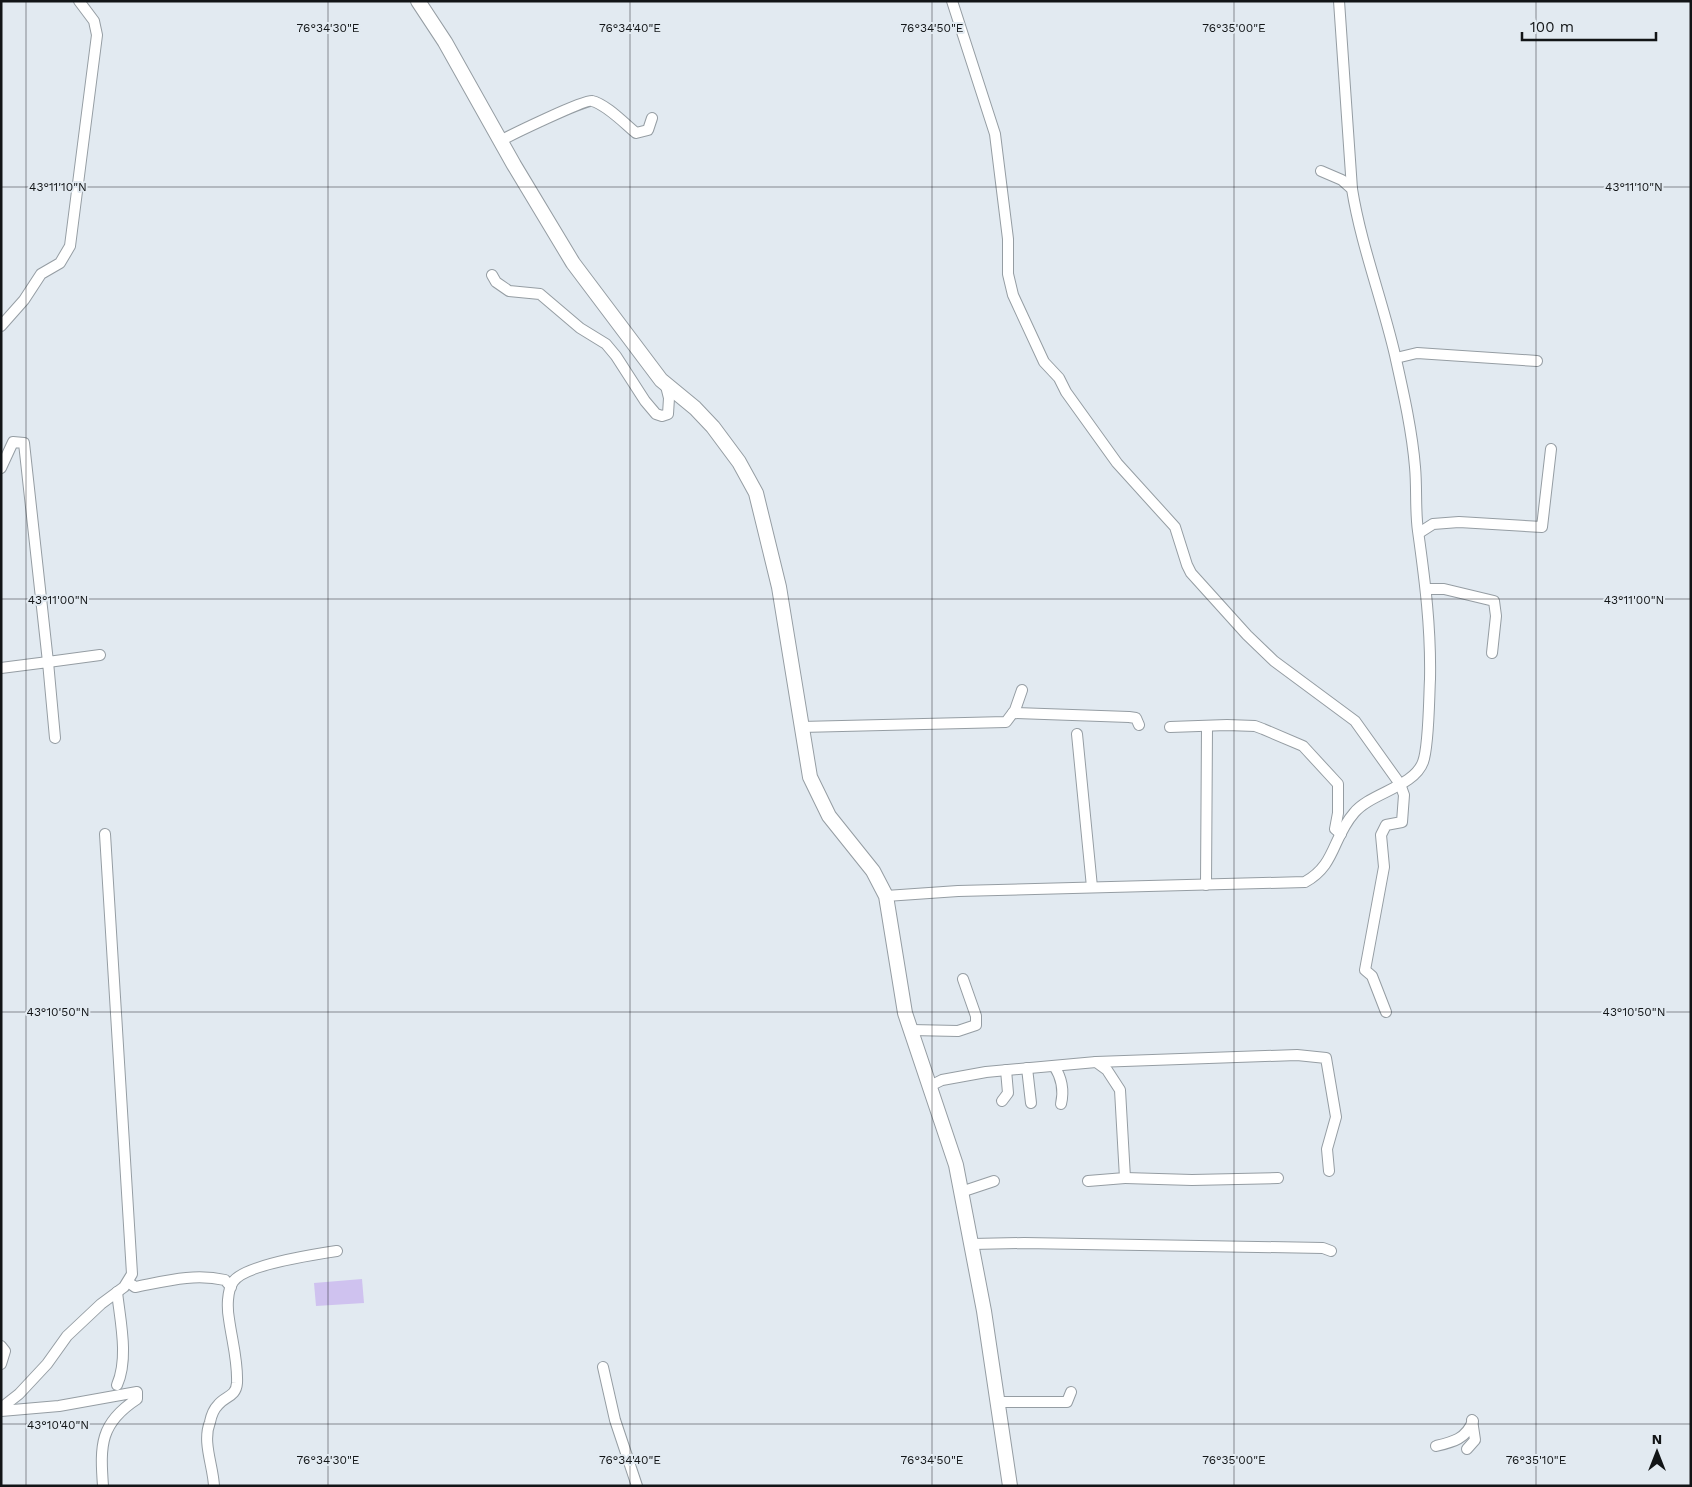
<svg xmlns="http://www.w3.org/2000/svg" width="1692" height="1487" viewBox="0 0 1692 1487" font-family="'Work Sans',sans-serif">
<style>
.green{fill:#cfc2ef}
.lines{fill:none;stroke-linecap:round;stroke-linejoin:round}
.street-casing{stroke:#959da3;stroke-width:12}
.secondary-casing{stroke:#959da3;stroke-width:16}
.street{stroke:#fff;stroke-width:10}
.secondary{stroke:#fff;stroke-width:14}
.ticks{fill:none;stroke:#121517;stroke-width:1;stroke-opacity:0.45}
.ticks-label{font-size:12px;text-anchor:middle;fill:#121517;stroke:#e2eaf1;stroke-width:4;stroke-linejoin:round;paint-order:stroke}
</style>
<rect width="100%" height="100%" fill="#e2eaf1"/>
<path class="green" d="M 362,1279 L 364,1303 L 316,1306 L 314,1283 Z"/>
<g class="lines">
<g class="street-casing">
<g id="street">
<path d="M 952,1 L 995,134 L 1008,239 L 1008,274 L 1013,295 L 1044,362 L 1059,378 L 1066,392 L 1117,463 L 1175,527 L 1187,565 L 1191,573 L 1247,635 L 1274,661 L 1355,721 L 1400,784 L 1404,795 L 1402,822 L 1386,825 L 1381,835 L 1384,867 L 1365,970 L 1372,976 L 1386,1012"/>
<path d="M 1339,1 L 1352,189"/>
<path d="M 500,141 C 511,135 585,99 592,101 C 606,104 625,124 636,133 L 648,130 L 652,118"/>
<path d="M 492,275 L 496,282 L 509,291 L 540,294 L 580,328 L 606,344 L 616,356 L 645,401 L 656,414 L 662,416 L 668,414 L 669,398 L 666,386"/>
<path d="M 1,326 L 24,300 L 41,274 L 60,263 L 70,246 L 97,35 L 94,21 L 79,1"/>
<path d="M 1396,358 L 1417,353 L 1537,361"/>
<path d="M 1,468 L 13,442 L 24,443 L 48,662 L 100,655"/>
<path d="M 1419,533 L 1433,524 L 1459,522 L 1542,527 L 1551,449"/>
<path d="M 1427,589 L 1444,589 L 1494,601 L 1496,616 L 1492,653"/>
<path d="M 1,668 L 48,662 L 55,738"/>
<path d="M 1013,713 L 1129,717 L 1136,718 L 1139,725"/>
<path d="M 801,727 L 1006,722 L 1015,710 L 1022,690"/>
<path d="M 1170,727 L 1227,725 L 1255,726 L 1263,729 L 1303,746 L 1338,784 L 1338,813 L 1335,829 L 1341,834"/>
<path d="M 1077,734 L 1092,887"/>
<path d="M 1206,885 L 1207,727"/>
<path d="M 886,896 L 958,891 L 1305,882 C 1336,865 1332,838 1354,813 C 1370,793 1414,787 1423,762 C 1429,746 1429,697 1430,679 C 1431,628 1425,581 1418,531 C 1415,510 1417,488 1415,467 C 1412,430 1403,391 1395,355 C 1382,299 1361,245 1352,189 L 1342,180 L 1321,171"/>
<path d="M 911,1030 L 958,1031 L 976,1025 L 976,1016 L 963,979"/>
<path d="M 1096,1062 L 1297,1055 L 1326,1058 L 1336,1117 L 1327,1149 L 1329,1171"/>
<path d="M 1054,1066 C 1062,1078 1064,1091 1061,1104"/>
<path d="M 1027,1068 L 1031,1103"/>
<path d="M 930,1086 L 942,1080 L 986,1072 L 1096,1062 L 1107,1070 L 1120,1090 L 1125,1178 L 1088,1181"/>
<path d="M 1002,1101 L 1008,1093 L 1006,1070"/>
<path d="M 1125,1178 L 1192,1180 L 1278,1178"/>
<path d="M 961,1192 L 994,1181"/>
<path d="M 972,1244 L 1024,1243 L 1323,1248 L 1331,1251"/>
<path d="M 128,1282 L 135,1287 C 166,1281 194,1273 225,1280 L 231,1287"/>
<path d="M 117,1292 C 120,1320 129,1358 117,1385"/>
<path d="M 1,1346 L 5,1351 L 1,1364"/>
<path d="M 603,1367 L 615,1420 L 637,1486"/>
<path d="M 997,1402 L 1067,1402 L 1071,1392"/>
<path d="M 1,1408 L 19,1394 L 47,1364 L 67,1336 L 101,1304 L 124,1287 L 132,1274 L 105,834"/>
<path d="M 1,1411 L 59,1406 L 137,1392 L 137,1399 C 100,1423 100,1445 103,1486"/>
<path d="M 1436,1446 C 1453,1442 1466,1439 1473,1421"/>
<path d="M 1467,1449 L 1475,1440 L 1472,1420"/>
<path d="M 214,1486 C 213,1465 202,1442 210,1422 C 211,1417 214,1409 218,1405 C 225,1396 236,1397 237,1383 C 238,1361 232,1341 229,1319 C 227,1308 227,1291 233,1282 C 243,1265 317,1254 337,1251"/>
</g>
</g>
<g class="secondary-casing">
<path id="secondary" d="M 418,1 L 445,42 L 514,165 L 573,263 L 661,380 L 695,408 L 713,427 L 739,462 L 756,493 L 779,587 L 810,777 L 829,816 L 873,871 L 886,896 L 905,1013 L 956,1165 L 984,1311 L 1010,1486"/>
</g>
<use href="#street" class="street"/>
<use href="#secondary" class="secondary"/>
</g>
<path class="ticks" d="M 26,1 L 26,1486M 328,1 L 328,1486M 630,1 L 630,1486M 932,1 L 932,1486M 1234,1 L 1234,1486M 1536,1 L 1536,1486M 1,187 L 1691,187M 1,599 L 1691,599M 1,1012 L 1691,1012M 1,1424 L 1691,1424"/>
<g class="ticks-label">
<text x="328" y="32">76°34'30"E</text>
<text x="630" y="32">76°34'40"E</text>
<text x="932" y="32">76°34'50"E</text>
<text x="1234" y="32">76°35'00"E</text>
<text x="58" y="191">43°11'10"N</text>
<text x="1634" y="191">43°11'10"N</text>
<text x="58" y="604">43°11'00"N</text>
<text x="1634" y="604">43°11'00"N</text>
<text x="58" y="1016">43°10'50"N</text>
<text x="1634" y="1016">43°10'50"N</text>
<text x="58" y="1429">43°10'40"N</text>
<text x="328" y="1464">76°34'30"E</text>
<text x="630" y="1464">76°34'40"E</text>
<text x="932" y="1464">76°34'50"E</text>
<text x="1234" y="1464">76°35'00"E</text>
<text x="1536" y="1464">76°35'10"E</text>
</g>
<rect width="1692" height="1487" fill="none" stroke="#121517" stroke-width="5"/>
<g transform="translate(1657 1452)" stroke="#e2eaf1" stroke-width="4" paint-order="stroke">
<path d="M0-4L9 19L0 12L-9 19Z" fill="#121517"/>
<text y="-8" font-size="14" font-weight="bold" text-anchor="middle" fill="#121517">N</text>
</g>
<path d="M1522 32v8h134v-8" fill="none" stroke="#121517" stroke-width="2.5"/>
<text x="1530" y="32" font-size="15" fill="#121517" stroke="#e2eaf1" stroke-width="4" paint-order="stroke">100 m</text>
</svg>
